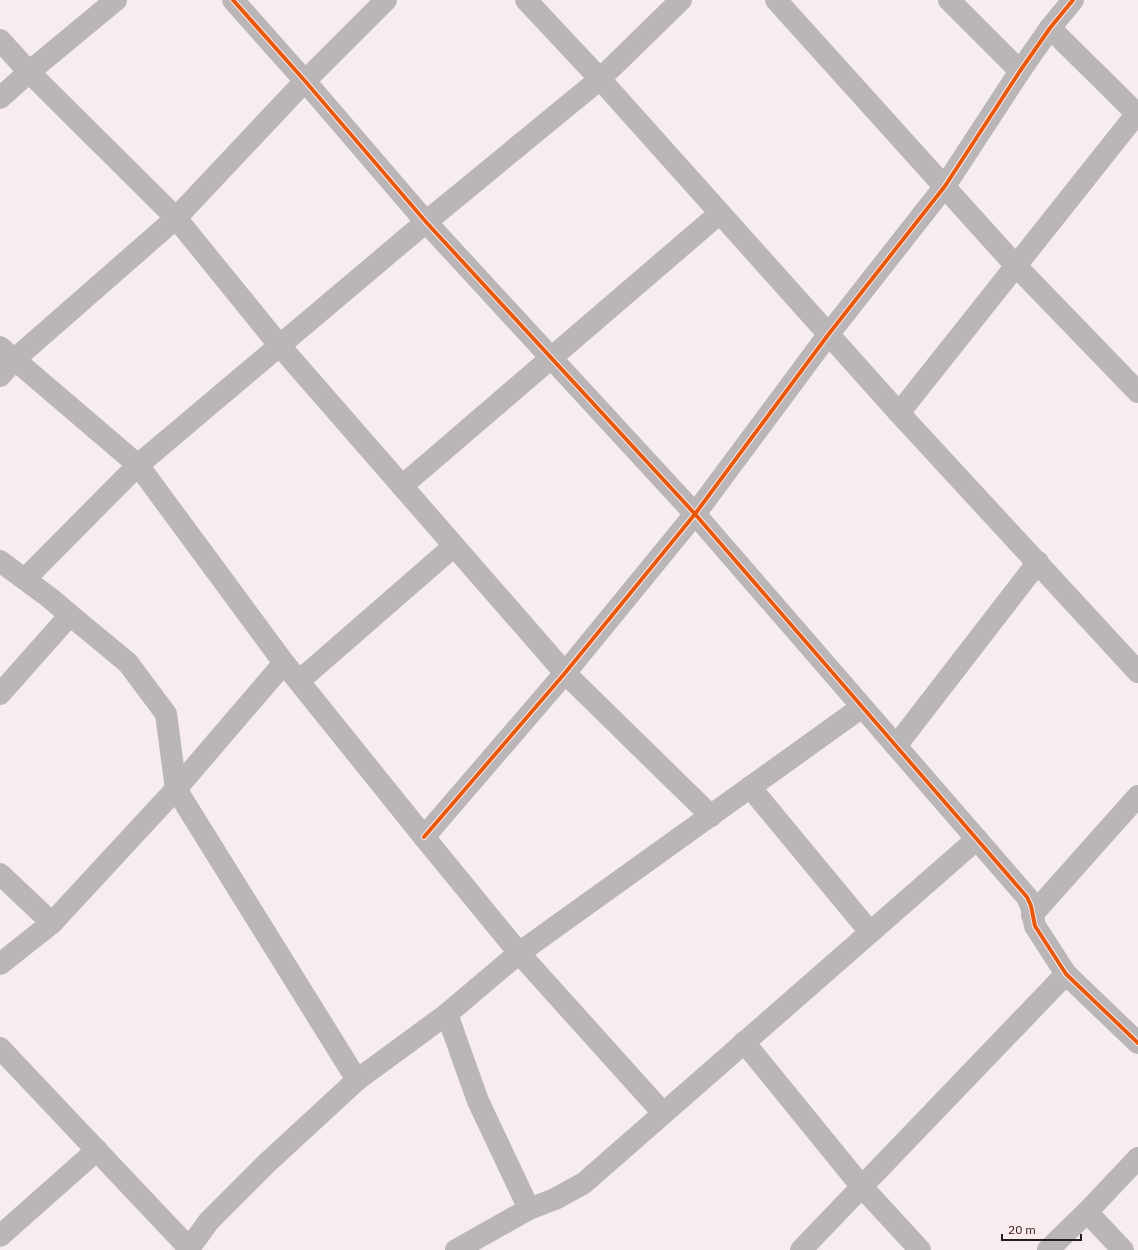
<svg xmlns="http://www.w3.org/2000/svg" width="1138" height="1250" viewBox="0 0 1138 1250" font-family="'IBM Plex Sans',sans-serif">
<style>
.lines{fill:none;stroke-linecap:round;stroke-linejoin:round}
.minor{stroke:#bab6b8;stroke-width:22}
.tertiary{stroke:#bab6b8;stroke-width:22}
.cycleway-casing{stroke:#fde8eb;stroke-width:6}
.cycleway{stroke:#e8590c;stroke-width:4}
</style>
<rect width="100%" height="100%" fill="#f8edee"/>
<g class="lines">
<g class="minor">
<path d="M 233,0 L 305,81 L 426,222 L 695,514 L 1027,897 L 1031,906 L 1035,926 L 1066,974 L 1138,1043"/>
<path d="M 526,0 L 600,79 L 899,413 L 1138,672"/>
<path d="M 776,0 L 1016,266 L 1138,392"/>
<path d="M 949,0 L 1020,71"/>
<path d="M 1050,28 L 1138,115"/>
<path d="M 0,40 L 29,72 L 176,218 L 280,346 L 565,673 L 711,816"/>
<path d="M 0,347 L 138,465 L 284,663 L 424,837 L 519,953 L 663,1113"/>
<path d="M 0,376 L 15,359 L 176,218 L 305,81 L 386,0"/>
<path d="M 899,413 L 1138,112"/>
<path d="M 402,486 L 720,213"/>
<path d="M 0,561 L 50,598 L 70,615 L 0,694"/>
<path d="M 25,579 L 138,465 L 426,222 L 600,79 L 681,0"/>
<path d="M 70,615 L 128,663 L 166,714 L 176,789 L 357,1080"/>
<path d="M 299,681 L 454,546"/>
<path d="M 896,746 L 1038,562"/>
<path d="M 750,787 L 870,932"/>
<path d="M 424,837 L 565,673 L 695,514 L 828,335 L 945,186 L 1020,71 L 1050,28 L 1073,0"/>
<path d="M 0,874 L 52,923"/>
<path d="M 1032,915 L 1138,796"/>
<path d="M 0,964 L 52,923 L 176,789 L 284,663"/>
<path d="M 447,1014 L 478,1101 L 529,1209 L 456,1250"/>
<path d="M 744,1042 L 862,1187 L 920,1250"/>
<path d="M 0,1048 L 189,1248"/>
<path d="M 529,1209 L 555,1199 L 584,1183 L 977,839"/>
<path d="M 1087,1212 L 1123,1250"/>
<path d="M 0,1236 L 97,1150"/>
<path d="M 188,1250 L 209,1221 L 267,1163 L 357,1080 L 447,1014 L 519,953 L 862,707"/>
<path d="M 801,1250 L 1066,974"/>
<path d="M 1048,1250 L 1087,1212 L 1138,1158"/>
</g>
<path class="tertiary" d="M 0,98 L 29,72 L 116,0"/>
<g class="cycleway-casing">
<g id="cycleway">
<path d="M 233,0 L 305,81 L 426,222 L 695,514 L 1027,897 L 1031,906 L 1035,926 L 1066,974 L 1138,1043"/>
<path d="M 424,837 L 565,673 L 695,514 L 828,335 L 945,186 L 1020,71 L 1050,28 L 1073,0"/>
</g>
</g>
<use href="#cycleway" class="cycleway"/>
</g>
<path d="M1002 1234v6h79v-6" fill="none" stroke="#251c1d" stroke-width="2"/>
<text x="1008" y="1234" font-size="12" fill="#251c1d" stroke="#fde8eb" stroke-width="3" paint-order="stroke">20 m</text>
</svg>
